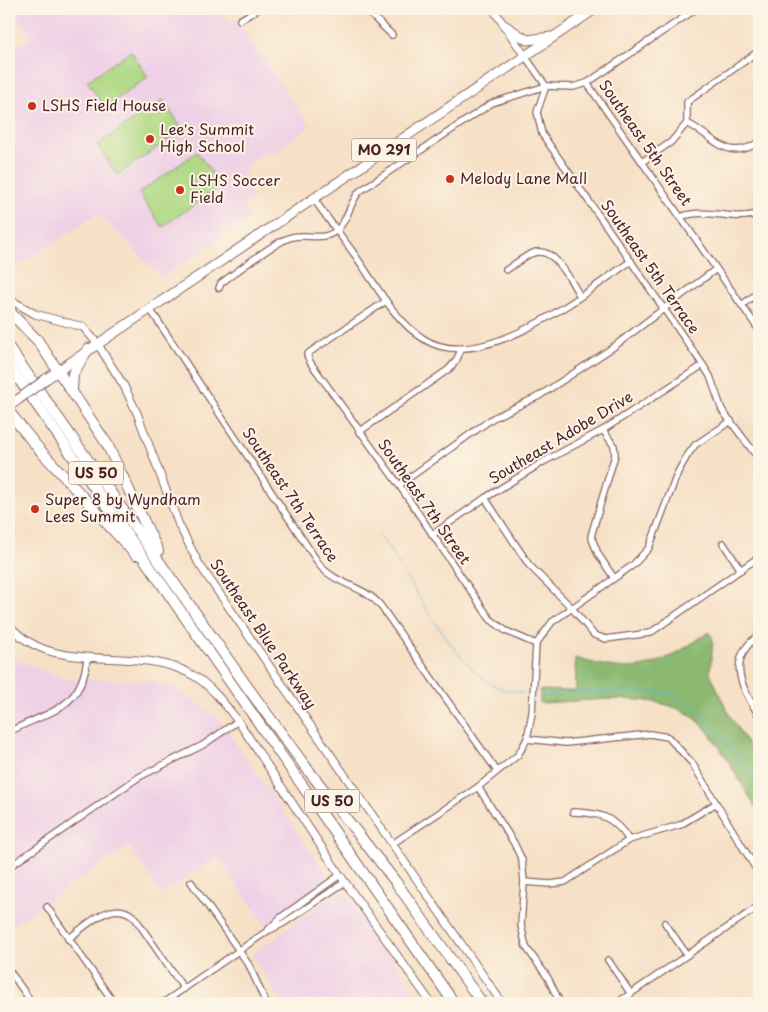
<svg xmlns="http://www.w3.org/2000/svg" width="768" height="1012" viewBox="0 0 768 1012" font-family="'Playpen Sans',sans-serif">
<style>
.built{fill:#efd0e6}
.green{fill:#afd984;stroke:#7c7c58}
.forest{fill:#8bb972;stroke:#6a6c4e}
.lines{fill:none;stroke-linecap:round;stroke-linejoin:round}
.stream{stroke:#57bad6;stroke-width:1}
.minor-casing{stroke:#866361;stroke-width:8}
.tertiary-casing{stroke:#866361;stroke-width:9}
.primary-casing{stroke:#866361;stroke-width:11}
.motorway-casing{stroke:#866361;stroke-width:12}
.minor{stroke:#fff;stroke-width:5.5}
.tertiary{stroke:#fff;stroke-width:7}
.primary{stroke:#fff;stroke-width:9}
.motorway{stroke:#fff;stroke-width:10}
.primary-bridge-casing{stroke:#866361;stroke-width:11;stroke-linecap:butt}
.primary-bridge{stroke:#fff;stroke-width:9}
.poi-dot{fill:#c8321e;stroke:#fcf5e5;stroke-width:2}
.labels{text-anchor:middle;stroke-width:4;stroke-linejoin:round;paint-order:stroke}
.shield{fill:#fcf5e5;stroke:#7f5f63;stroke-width:1}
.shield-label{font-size:14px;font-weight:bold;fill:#4a1f2b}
.poi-label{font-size:15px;fill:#4a1f2b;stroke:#fcf5e5;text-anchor:start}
.street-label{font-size:15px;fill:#4a1f2b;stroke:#fcf5e5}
</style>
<rect width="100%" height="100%" fill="#fcf5e5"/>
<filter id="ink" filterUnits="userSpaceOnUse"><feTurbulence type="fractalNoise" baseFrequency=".02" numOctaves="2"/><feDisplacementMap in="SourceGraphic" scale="10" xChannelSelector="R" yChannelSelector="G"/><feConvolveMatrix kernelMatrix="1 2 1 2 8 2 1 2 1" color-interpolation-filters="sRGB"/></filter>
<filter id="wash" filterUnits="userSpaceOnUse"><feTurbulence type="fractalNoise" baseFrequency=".0096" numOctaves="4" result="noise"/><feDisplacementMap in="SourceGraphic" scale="20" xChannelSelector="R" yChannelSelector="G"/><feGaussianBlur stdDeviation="1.12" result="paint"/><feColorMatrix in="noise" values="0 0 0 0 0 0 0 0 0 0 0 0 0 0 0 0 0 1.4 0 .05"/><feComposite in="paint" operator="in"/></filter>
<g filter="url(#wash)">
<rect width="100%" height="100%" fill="#f6e0c6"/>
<g class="built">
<path d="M 19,9 L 220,9 L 229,22 L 235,19 L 310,126 L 271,154 L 264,152 L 246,168 L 242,178 L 253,198 L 243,205 L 251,217 L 162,278 L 98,213 L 9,272 L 9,52 L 31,37 L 16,16 L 14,12 Z"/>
<path d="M 9,650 L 18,661 L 65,679 L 150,681 L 173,687 L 218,718 L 330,879 L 278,916 L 267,927 L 217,857 L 162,894 L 129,846 L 9,927 Z"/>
<path d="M 343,889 L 423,1003 L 282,1003 L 252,954 Z"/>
</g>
<g class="green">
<path d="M 131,51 L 148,77 L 105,107 L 87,81 Z"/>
<path d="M 163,100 L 183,130 L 117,175 L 97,145 Z"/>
<path d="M 197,152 L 221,186 L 162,227 L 139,193 Z"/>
</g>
<path class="forest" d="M 710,632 L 713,641 L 710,673 L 729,714 L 759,763 L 759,808 L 755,806 C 739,781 724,751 705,728 C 670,686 588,702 540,703 L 540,690 L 576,691 L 575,658 C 598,664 624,672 648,665 C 670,660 691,643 710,632 Z"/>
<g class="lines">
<g class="stream">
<path d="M 378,533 C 410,576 452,668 501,689 C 508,691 517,691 524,693"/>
<path d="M 540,697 L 558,693 L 613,691 L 668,693 L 695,707 L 739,757 L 759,787"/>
</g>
</g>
</g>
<g filter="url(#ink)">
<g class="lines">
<g class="minor-casing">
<g id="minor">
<path d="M 365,9 L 392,35"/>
<path d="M 240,20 L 258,9"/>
<path d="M 525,56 L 546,86"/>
<path d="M 587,83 L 759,330"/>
<path d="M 546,86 L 537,112 L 542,134 L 703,365 L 710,376 L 722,410 L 759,459"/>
<path d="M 687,123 C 715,137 726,163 759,142"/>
<path d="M 642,162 L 671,142 L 687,123 L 687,102 L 759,51"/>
<path d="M 314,199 C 328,220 345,240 359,261 C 378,288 395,321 424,339 C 481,376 584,294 631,261"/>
<path d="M 680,217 C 709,206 734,223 759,213"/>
<path d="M 506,270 C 514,265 524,256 533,253 C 555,245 571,282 580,296"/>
<path d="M 219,288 L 221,283 C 237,272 275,241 292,237 C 308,233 323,242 337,230 C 349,219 349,203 360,191 L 492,103 L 546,86 L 573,87 L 587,83 L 696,9"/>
<path d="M 386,301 L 310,352 L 307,355 L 310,362 L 399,485 L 490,619 L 506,631 L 536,644"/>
<path d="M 742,305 L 759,292"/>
<path d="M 150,309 L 321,567 C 338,585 364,586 380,605 L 497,771"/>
<path d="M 603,430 L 614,446 L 615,455 L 591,536 L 598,554 L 614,578"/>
<path d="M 359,432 L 449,369 L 456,361 L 461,350"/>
<path d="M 399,485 L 493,418 L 539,396 L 612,348 L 716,269"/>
<path d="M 485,498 L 529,565 L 571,607 L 594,635 L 606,639 L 650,633 L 759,557"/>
<path d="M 432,535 L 485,498 L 543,462 L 603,430 L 703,365"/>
<path d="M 723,543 L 741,570"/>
<path d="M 759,635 C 725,660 742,687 759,716"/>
<path d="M 9,732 C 47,711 82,711 87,658"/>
<path d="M 527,739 L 566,743 L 650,734 L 668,737 L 692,763 L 759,874"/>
<path d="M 478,787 L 514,843 L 522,860 L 524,882 L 521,925 L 526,947 L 548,978 L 560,1003"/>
<path d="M 573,812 C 601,813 613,816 629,840"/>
<path d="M 392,844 L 478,787 L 518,755 L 527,739 L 532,713 L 536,644 L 552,622 L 633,565 L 649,548 L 678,472 L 687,456 L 695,445 L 731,421"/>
<path d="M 9,867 L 139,777 L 203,745 L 238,721"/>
<path d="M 191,882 L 249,965 L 266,1003"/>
<path d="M 524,882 L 550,884 L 565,882 L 629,840 L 680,825 L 715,804"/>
<path d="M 47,907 L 114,1003"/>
<path d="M 665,923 L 687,955"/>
<path d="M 270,930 L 284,923 L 345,882"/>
<path d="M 68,939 C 86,926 114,896 135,918 L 184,989"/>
<path d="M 608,960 L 631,994"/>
<path d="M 9,970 L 32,1003"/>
<path d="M 163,1003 L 266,932 L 280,918 L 340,875"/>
<path d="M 617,1003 L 759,906"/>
</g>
</g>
<g class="tertiary-casing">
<g id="tertiary">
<path d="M 493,9 L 525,56"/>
<path d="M 9,299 L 35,314 L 83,327 L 97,343 L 124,386 L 137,413 L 179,525 L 199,564 L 502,1003"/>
<path d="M 9,625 C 56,680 139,641 196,677 C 213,688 226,706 238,721 L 340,875 L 431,1003"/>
</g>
</g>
<g class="primary-casing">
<g id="primary">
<path d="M 504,25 L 527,40 L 551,37"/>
<path d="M 46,379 L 595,9"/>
<path d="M 9,406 L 19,399"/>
</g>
</g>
<g class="motorway-casing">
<g id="motorway">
<path d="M 9,311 L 38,341 L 107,444 L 158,551"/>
<path d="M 9,348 L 248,688 L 305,766 L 395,881 L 482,1003"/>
<path d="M 9,365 L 454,1003"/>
<path d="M 72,389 L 73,374 L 88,349"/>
<path d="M 9,412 L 38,448 L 136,555"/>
</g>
</g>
<use href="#minor" class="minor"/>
<use href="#tertiary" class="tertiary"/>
<use href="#primary" class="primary"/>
<use href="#motorway" class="motorway"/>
<g class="primary-bridge-casing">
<path id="primary-bridge" d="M 19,399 L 46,379"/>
</g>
<use href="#primary-bridge" class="primary-bridge"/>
</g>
</g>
<g class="poi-dot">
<circle cx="32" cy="106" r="5"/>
<circle cx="150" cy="139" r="5"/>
<circle cx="450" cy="179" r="5"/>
<circle cx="180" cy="190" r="5"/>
<circle cx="35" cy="509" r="5"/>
</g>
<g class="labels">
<g class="shield">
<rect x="351.5" y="138.5" width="65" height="23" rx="4"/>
<rect x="68.5" y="461.5" width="55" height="23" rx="4"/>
<rect x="304.5" y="789.5" width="55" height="23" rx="4"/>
</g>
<g class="shield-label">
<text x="384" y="155">MO 291</text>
<text x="96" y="478">US 50</text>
<text x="332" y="806">US 50</text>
</g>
<g class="poi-label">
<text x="42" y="111">LSHS Field House</text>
<text x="160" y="135">Lee's Summit<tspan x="160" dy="17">High School</tspan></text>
<text x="460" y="184">Melody Lane Mall</text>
<text x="190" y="186">LSHS Soccer<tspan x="190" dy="17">Field</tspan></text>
<text x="45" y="505">Super 8 by Wyndham<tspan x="45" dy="17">Lees Summit</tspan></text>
</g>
<g class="street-label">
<text transform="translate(645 143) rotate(55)" y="5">Southeast 5th Street</text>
<text transform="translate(650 267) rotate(55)" y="5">Southeast 5th Terrace</text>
<text transform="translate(561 438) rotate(-31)" y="5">Southeast Adobe Drive</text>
<text transform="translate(290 495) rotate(56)" y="5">Southeast 7th Terrace</text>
<text transform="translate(424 502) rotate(55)" y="5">Southeast 7th Street</text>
<text transform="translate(263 634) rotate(56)" y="5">Southeast Blue Parkway</text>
</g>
</g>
<rect width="768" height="1012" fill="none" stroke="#fcf5e5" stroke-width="30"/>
</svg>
